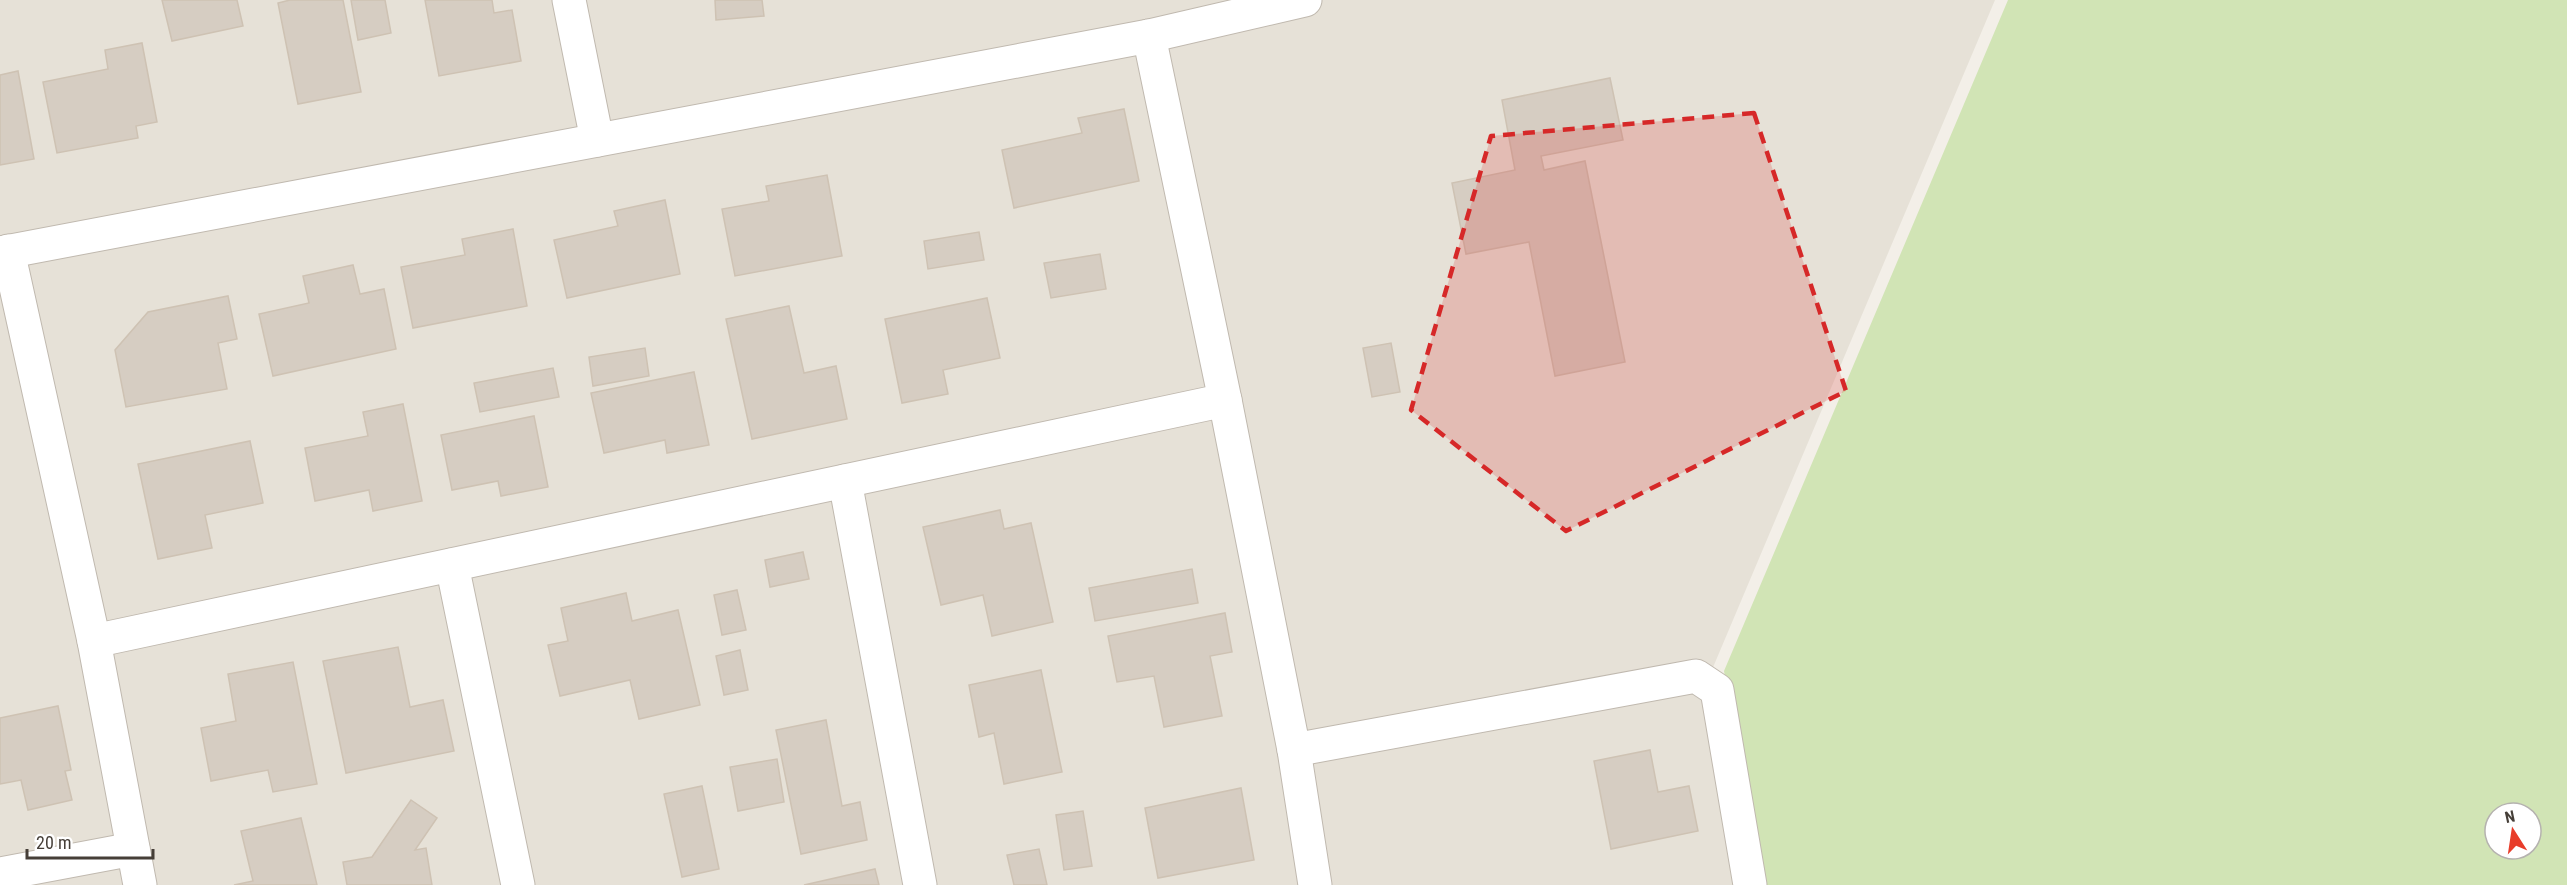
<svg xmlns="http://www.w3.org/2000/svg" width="2567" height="885" viewBox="0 0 2567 885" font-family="'Roboto Condensed',sans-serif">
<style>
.residential{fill:#e6e1d7}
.green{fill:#d1e4b5;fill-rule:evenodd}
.building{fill:#d6cdc2;stroke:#cec2b3;stroke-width:1.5}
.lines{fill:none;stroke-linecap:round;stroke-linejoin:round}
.street-casing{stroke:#c0b9af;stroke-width:35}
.street{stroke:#fff;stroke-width:33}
.marked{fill:#d62828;fill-opacity:0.2;stroke:#d62828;stroke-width:4.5;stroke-dasharray:12 8;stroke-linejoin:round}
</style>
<rect width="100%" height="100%" fill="#f3efe8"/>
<path class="residential" d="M 0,0 L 1995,0 L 1703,691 L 1736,885 L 0,885 Z"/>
<path class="green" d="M 2008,0 L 2567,0 L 2567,885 L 1761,885 L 1724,671 ZM 2495,813 L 2531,813 L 2531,849 L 2495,849 Z"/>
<g class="building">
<path d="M 162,0 L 237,0 L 243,26 L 172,41 Z"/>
<path d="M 290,0 L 343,0 L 361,92 L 298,104 L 278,3 Z"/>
<path d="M 351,0 L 385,0 L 391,33 L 358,40 Z"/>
<path d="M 425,0 L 492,0 L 494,13 L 512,10 L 521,61 L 439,76 Z"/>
<path d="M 715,0 L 762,0 L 764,16 L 716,20 Z"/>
<path d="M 142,43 L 157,122 L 136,126 L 138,138 L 57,153 L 43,82 L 108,69 L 105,50 Z"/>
<path d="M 18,71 L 34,159 L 0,165 L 0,75 Z"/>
<path d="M 1610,78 L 1623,140 L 1541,156 L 1544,170 L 1585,161 L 1625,362 L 1555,376 L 1529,242 L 1466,254 L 1452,183 L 1515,170 L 1502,100 Z"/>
<path d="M 1124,109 L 1139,181 L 1014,208 L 1002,150 L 1082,133 L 1078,118 Z"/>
<path d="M 827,175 L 842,256 L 735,276 L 722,209 L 769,201 L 766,186 Z"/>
<path d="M 665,200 L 680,274 L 567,298 L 554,240 L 618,226 L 614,211 Z"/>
<path d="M 513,229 L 527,306 L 413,328 L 401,267 L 465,255 L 462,239 Z"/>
<path d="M 979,232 L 984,260 L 928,269 L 924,241 Z"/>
<path d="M 1100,254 L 1106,289 L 1051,298 L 1044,263 Z"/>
<path d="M 353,265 L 360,294 L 384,289 L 396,349 L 273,376 L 259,314 L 309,303 L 303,276 Z"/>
<path d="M 228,296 L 237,339 L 218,343 L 227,389 L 126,407 L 115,350 L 148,312 Z"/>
<path d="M 987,298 L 1000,358 L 943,370 L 948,394 L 902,403 L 885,319 Z"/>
<path d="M 789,306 L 804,373 L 836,366 L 847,419 L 752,439 L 726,319 Z"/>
<path d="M 1391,343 L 1400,392 L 1372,397 L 1363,348 Z"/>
<path d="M 645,348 L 649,376 L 593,386 L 589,357 Z"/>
<path d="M 553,368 L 559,397 L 480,412 L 474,383 Z"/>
<path d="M 694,372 L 709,445 L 667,453 L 665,440 L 604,453 L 591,393 Z"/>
<path d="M 403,404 L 422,501 L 373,511 L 369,490 L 315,501 L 305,448 L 368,436 L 363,412 Z"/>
<path d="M 534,416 L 548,487 L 501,496 L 498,481 L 452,490 L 441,435 Z"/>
<path d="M 250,441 L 263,503 L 205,515 L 212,548 L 158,559 L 138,464 Z"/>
<path d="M 1000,510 L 1004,529 L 1031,523 L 1053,622 L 992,636 L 983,595 L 941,605 L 923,527 Z"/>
<path d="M 803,552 L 809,579 L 770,587 L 765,560 Z"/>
<path d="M 1192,569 L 1198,603 L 1095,621 L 1089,588 Z"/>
<path d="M 737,590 L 746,630 L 722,635 L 714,595 Z"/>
<path d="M 626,593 L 632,621 L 678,610 L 700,705 L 639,719 L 630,680 L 560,696 L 548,645 L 568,641 L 561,608 Z"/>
<path d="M 1225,613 L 1232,652 L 1210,656 L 1222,716 L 1164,727 L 1154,676 L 1117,682 L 1108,636 Z"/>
<path d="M 398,647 L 410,707 L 443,700 L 454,751 L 346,773 L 323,661 Z"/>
<path d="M 740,650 L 748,690 L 724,695 L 716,656 Z"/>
<path d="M 293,662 L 317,784 L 273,792 L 268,770 L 211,781 L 201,728 L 236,721 L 228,674 Z"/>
<path d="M 1041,670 L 1062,772 L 1004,784 L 994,733 L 979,737 L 969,685 Z"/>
<path d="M 58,706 L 71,770 L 65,771 L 72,800 L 28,810 L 21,780 L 0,784 L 0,718 Z"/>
<path d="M 826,720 L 842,806 L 860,802 L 867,840 L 801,854 L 776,730 Z"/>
<path d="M 1650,750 L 1658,792 L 1689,786 L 1698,831 L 1611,849 L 1594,761 Z"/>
<path d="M 777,759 L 784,802 L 738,811 L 730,767 Z"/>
<path d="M 702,786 L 719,869 L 682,877 L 664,794 Z"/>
<path d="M 1241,788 L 1254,860 L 1158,878 L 1145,808 Z"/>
<path d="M 411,800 L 437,818 L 415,850 L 426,848 L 432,885 L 347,885 L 343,862 L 372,857 Z"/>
<path d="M 1083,811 L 1092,866 L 1064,870 L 1056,815 Z"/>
<path d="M 301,818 L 317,885 L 234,885 L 253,881 L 241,831 Z"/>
<path d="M 1039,849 L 1047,885 L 1014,885 L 1007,855 Z"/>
<path d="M 875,869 L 879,885 L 804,885 Z"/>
</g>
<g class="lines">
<g class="street-casing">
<g id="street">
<path d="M 569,0 L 597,140"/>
<path d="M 8,251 L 94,641 L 140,885"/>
<path d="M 0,253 L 1149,36 L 1305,0"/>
<path d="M 1225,400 L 1294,750 L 1315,885"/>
<path d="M 845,481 L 920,885"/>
<path d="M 452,565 L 518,885"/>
<path d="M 94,641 L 1225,400 L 1149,36"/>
<path d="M 1294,750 L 1696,676 L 1717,690 L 1750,885"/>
<path d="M 0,874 L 133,849"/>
</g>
</g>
<use href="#street" class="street"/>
</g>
<path class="marked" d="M 1754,113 L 1846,391 L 1566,531 L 1411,410 L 1491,136 Z"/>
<g transform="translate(2513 831) rotate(348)"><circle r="28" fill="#ffffff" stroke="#b5b2af" stroke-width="1.5"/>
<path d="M0-4.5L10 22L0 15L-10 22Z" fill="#e83d2a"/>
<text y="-9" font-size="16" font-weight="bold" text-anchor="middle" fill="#463f38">N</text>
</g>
<path d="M27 849v9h126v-9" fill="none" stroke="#463f38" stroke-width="3"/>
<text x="36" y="849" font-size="18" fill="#463f38" stroke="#ffffff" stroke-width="4.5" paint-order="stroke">20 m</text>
</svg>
